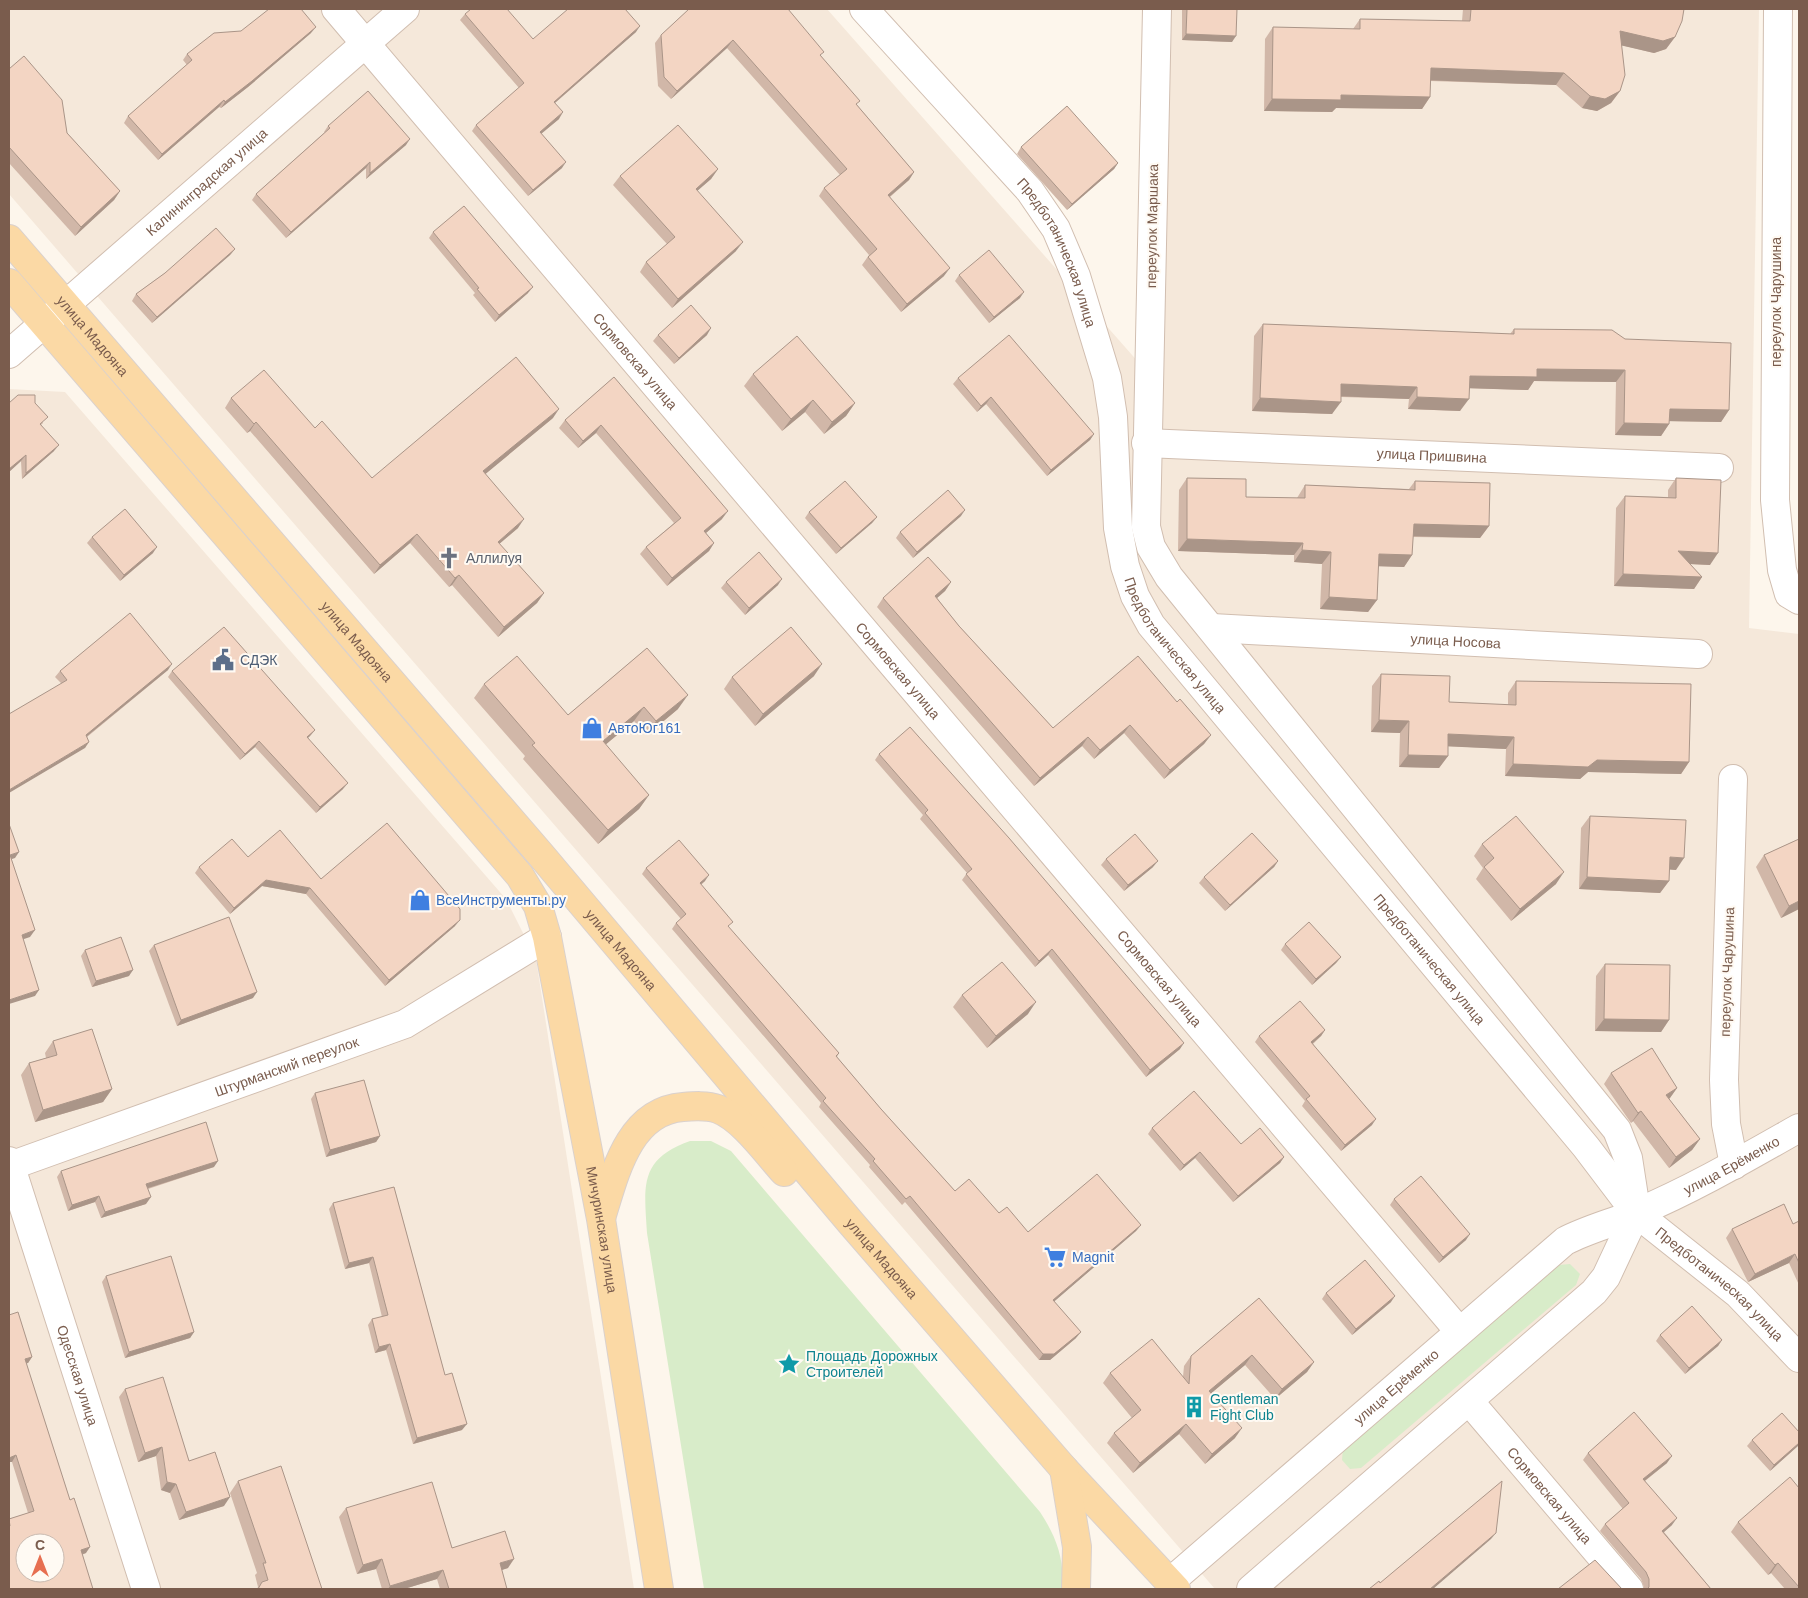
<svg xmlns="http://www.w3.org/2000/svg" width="1808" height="1598" viewBox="0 0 1808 1598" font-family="Helvetica,sans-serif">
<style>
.residential{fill:#f5e8da;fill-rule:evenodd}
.green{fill:#d8ecc9}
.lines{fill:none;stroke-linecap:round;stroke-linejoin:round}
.minor-casing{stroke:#d1beb0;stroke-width:30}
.major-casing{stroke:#dad1cd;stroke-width:30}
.minor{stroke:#fff;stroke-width:28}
.major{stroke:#fbd9a5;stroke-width:28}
.wall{fill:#d1b7a8}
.shaded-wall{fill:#aa9588}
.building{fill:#f3d5c3;stroke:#aa9588;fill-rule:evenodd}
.labels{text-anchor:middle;stroke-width:4;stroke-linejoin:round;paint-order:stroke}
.street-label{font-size:14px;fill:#7a5c4d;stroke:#fffaf3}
.worship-label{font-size:14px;fill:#5b616d;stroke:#fffaf3;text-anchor:start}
.service-label{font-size:14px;fill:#4e5e75;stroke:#fffaf3;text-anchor:start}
.shop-label{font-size:14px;fill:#366cbe;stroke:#fffaf3;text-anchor:start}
.culture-label{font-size:14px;fill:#0d838f;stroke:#fffaf3;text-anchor:start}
</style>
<rect width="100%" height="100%" fill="#fdf6ec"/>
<g class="residential">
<path d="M 9,9 L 827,9 L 1155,381 L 1170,9 L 1759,9 L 1749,628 L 1799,634 L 1799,1589 L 1215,1589 L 9,194 Z"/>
<path d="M 9,389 L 65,392 L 506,899 L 536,959 L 634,1589 L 9,1589 ZM 25,1543 L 55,1543 L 55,1573 L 25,1573 Z"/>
</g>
<g class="green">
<path d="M 690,1141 L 711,1141 L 731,1151 L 1040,1512 C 1056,1536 1065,1560 1062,1589 L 704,1589 L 647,1233 C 644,1186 639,1159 690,1141 Z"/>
<path d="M 1570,1264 L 1580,1274 L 1576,1285 L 1361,1468 L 1350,1469 L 1342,1460 L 1343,1448 L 1559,1265 Z"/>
</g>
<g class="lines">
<g class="minor-casing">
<g id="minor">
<path id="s1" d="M 336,9 L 1459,1331"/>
<path id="s2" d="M 864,9 L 1030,191 L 1056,229 L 1076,276 L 1107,378 L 1113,417 L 1118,528 L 1125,566 L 1135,596 L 1151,625 L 1586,1147 L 1636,1213 L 1738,1294 L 1799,1358"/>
<path d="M 1157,9 L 1146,527 L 1151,547 L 1169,577 L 1617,1130 L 1628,1158 L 1636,1210"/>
<path d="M 1778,9 L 1775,500 L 1782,570 L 1789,594 L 1799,600"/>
<path id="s3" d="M 9,354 L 405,9"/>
<path id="s4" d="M 1146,443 L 1719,468"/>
<path id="s5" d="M 1212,628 L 1698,654"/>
<path d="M 1733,779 L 1724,1080 L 1726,1124 L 1734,1165"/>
<path id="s6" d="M 9,1161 L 146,1589"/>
<path id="s7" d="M 10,1166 L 405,1024 L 547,937"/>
<path id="s8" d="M 1469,1401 L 1629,1589"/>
<path id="s9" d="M 1170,1582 L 1565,1241 C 1588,1229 1613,1223 1636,1213 C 1693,1189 1746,1158 1799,1128"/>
<path d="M 1251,1589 L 1594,1292 L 1606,1277 L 1636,1213"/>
</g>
</g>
<g class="major-casing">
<g id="major">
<path id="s10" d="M 9,239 L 541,855 L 851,1223 L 1064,1469 L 1176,1589"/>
<path id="s11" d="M 9,283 L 520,876 L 538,906 L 547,937 L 601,1219 L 659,1589"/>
<path d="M 602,1215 C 615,1173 629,1111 683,1107 C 694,1106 707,1105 718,1109 C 742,1118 766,1152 784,1172"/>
<path d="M 1064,1469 L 1077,1547 L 1076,1589"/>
</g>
</g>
<use href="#minor" class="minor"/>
<use href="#major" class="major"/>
</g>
<g class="wall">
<path d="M 689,9 L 821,56 L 857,105 L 914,172 L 909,180 L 890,197 L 944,276 L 901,312 L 862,265 L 869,255 L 819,196 L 824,188 L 840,175 L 727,48 L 671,99 L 658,86 L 655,43 L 661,35 Z"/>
<path d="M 1182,9 L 1237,9 L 1232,42 L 1182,40 Z"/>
<path d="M 1463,9 L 1684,9 L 1675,37 L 1666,49 L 1654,53 L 1621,45 L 1620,91 L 1611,103 L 1597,111 L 1582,108 L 1556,85 L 1430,81 L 1430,97 L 1422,109 L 1336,108 L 1332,112 L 1264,111 L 1265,39 L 1273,27 L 1353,29 L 1360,19 L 1462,21 Z"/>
<path d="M 465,14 L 533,39 L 636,32 L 555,103 L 559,119 L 541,134 L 562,168 L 528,196 L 472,131 L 476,125 L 519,88 L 460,20 Z"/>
<path d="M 311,33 L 248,87 L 221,108 L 219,107 L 158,160 L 124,123 L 128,116 L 187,65 L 183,60 L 187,54 Z"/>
<path d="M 9,69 L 120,191 L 114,200 L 75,236 L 9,163 Z"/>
<path d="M 328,126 L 406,145 L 366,179 L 366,168 L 286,238 L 252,200 L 256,194 L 325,132 L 324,132 Z"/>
<path d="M 1021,147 L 1118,163 L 1114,169 L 1067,210 L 1017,154 Z"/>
<path d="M 718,169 L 711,179 L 697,191 L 736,251 L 672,308 L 640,272 L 646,262 L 667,244 L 613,185 L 620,176 Z"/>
<path d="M 433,232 L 528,293 L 495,322 L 473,295 L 475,293 L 429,238 Z"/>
<path d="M 235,249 L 230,255 L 152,323 L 132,301 L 136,294 L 165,273 Z"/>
<path d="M 959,275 L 1020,298 L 989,323 L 955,281 Z"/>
<path d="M 1263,324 L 1510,334 L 1514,329 L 1729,410 L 1721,422 L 1669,421 L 1669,424 L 1661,436 L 1615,435 L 1616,382 L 1534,381 L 1528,390 L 1469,388 L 1460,411 L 1408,409 L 1409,399 L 1341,397 L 1332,414 L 1252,411 L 1254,336 Z"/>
<path d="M 658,335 L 707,335 L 674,364 L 653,341 Z"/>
<path d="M 753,374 L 855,403 L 846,416 L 824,434 L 805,412 L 782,431 L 744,386 Z"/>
<path d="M 614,377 L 722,519 L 706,533 L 714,543 L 709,551 L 667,586 L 640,554 L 646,547 L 674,523 L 596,433 L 578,448 L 559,428 L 565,420 Z"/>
<path d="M 958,378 L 1094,434 L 1090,440 L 1047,476 L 986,404 L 977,412 L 953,384 Z"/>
<path d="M 231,398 L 315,428 L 372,478 L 553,418 L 485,474 L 518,528 L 499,544 L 544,593 L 537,603 L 498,637 L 452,585 L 449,587 L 410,543 L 374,574 L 250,431 L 247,433 L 225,408 Z"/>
<path d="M 9,403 L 35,403 L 43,423 L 41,425 L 54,451 L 22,479 L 21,461 L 9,472 Z"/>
<path d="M 1187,478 L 1246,497 L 1297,498 L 1305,485 L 1409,489 L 1415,481 L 1489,526 L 1480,538 L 1413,537 L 1412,555 L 1404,567 L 1378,566 L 1377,600 L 1368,612 L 1320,609 L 1322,564 L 1294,562 L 1294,555 L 1178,551 L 1179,490 Z"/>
<path d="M 1676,478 L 1710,565 L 1690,564 L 1702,577 L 1694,589 L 1614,586 L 1616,508 L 1625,496 L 1668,497 L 1668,490 Z"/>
<path d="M 809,512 L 877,517 L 872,523 L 836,554 L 805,518 Z"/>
<path d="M 961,516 L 913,558 L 896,538 L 900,532 Z"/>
<path d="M 92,537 L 153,553 L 120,581 L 87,543 Z"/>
<path d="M 726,582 L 778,585 L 745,615 L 721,588 Z"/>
<path d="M 951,582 L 945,591 L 937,598 L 959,626 L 1053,728 L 1177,702 L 1211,735 L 1204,744 L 1164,779 L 1124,733 L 1094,759 L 1082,746 L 1034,786 L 877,607 L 883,598 Z"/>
<path d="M 647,648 L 678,709 L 647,735 L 634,721 L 605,745 L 649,795 L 639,809 L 598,844 L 523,759 L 525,756 L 474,698 L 484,684 L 568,715 Z"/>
<path d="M 168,670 L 87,737 L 85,748 L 61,683 L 55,677 L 60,671 Z"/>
<path d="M 172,671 L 315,730 L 308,738 L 343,789 L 316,813 L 255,747 L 240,760 L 168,677 Z"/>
<path d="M 1381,674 L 1449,702 L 1508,705 L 1508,693 L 1516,681 L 1689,762 L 1681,774 L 1588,772 L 1580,779 L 1505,776 L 1506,749 L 1448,746 L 1448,756 L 1439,768 L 1399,767 L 1400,733 L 1371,732 L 1372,686 Z"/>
<path d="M 814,676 L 755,726 L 724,689 L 732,677 Z"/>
<path d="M 879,754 L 1180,1049 L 1146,1077 L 1048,955 L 1035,967 L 962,880 L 967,873 L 920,819 L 923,815 L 875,760 Z"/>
<path d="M 1590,816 L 1676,870 L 1669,869 L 1669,881 L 1660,893 L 1579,889 L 1581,828 Z"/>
<path d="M 1799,839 L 1799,909 L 1781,918 L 1756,867 L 1764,855 Z"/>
<path d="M 1482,844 L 1556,884 L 1511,921 L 1476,879 L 1483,868 L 1474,856 Z"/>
<path d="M 248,857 L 321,879 L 455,926 L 385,986 L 306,894 L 262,886 L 230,914 L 195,873 L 199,867 Z"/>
<path d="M 1106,859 L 1153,867 L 1124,891 L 1101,865 Z"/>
<path d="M 1278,861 L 1274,867 L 1225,911 L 1199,883 L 1204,877 Z"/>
<path d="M 646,868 L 705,881 L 701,885 L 729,928 L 839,1053 L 837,1057 L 881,1109 L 955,1191 L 999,1213 L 1028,1232 L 1141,1225 L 1136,1231 L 1054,1301 L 1076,1338 L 1050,1360 L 1039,1360 L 905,1202 L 902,1205 L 869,1167 L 870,1165 L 819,1107 L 821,1103 L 672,929 L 676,923 L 681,919 L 642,874 Z"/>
<path d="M 1285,944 L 1341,957 L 1336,963 L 1312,985 L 1281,950 Z"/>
<path d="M 154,945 L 253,998 L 177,1026 L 149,951 Z"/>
<path d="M 85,950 L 129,976 L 92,987 L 81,956 Z"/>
<path d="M 1605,964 L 1669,1020 L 1661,1032 L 1595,1031 L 1596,976 Z"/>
<path d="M 962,995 L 1028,1014 L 987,1048 L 953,1007 Z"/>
<path d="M 1325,1030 L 1321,1036 L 1313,1044 L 1372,1125 L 1341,1151 L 1302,1106 L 1305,1101 L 1255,1042 L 1259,1036 Z"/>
<path d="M 53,1041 L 112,1089 L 103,1102 L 35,1122 L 21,1075 L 29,1063 L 46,1058 L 45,1053 Z"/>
<path d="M 1611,1073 L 1677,1088 L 1669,1099 L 1700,1139 L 1692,1150 L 1669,1168 L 1633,1121 L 1631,1123 L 1604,1084 Z"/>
<path d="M 315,1093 L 380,1136 L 376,1142 L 326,1157 L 311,1099 Z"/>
<path d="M 1152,1128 L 1284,1157 L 1280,1163 L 1233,1202 L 1195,1158 L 1180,1171 L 1148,1134 Z"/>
<path d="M 214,1167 L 148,1189 L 146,1204 L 101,1218 L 95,1202 L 68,1211 L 57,1177 L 61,1171 Z"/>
<path d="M 394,1187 L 445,1375 L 462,1430 L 413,1444 L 386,1350 L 375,1353 L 368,1325 L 372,1319 L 382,1317 L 369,1263 L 345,1269 L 329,1209 L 333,1203 Z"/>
<path d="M 1394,1199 L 1466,1240 L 1439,1263 L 1390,1205 Z"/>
<path d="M 1799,1221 L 1799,1285 L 1789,1263 L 1748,1282 L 1726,1238 L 1732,1229 L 1793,1224 Z"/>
<path d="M 106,1276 L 194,1332 L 190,1338 L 125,1358 L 102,1282 Z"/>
<path d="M 1326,1293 L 1391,1302 L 1352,1335 L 1322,1299 Z"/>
<path d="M 1259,1298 L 1314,1362 L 1307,1372 L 1275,1399 L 1245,1365 L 1211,1393 L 1235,1438 L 1205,1464 L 1179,1434 L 1133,1473 L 1107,1443 L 1114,1433 L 1132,1418 L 1103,1383 L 1110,1373 L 1183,1377 L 1184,1366 L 1191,1356 Z"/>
<path d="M 9,1315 L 32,1357 L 28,1363 L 26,1363 L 86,1553 L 9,1589 L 9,1519 L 28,1513 L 12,1462 L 9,1462 Z"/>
<path d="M 1660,1335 L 1722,1340 L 1718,1346 L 1685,1374 L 1656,1341 Z"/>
<path d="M 125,1389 L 189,1461 L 224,1506 L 179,1520 L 170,1493 L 161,1490 L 156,1456 L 138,1462 L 119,1397 Z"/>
<path d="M 1799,1432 L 1799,1445 L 1770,1471 L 1747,1446 L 1752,1440 Z"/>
<path d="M 1588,1453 L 1667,1463 L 1645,1481 L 1672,1525 L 1664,1532 L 1711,1589 L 1644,1589 L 1644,1587 L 1641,1579 L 1600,1531 L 1605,1524 L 1623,1509 L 1583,1460 Z"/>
<path d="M 238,1481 L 322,1589 L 257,1589 L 258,1587 L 255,1575 L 257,1573 L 230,1493 Z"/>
<path d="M 1799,1488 L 1799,1589 L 1785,1589 L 1771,1573 L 1768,1575 L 1731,1532 L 1738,1522 Z"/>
<path d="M 346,1508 L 508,1568 L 501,1570 L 507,1589 L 440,1589 L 437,1579 L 404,1589 L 382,1589 L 376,1569 L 357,1574 L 339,1517 Z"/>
</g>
<g class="shaded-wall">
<path d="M 640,26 L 636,32 L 549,108 L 554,102 Z"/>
<path d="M 316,27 L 311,33 L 248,87 L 221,108 L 225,102 Z"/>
<path d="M 1620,31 L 1675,37 L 1666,49 L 1654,53 L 1611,43 Z"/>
<path d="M 1186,34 L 1236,36 L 1232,42 L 1182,40 Z"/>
<path d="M 733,40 L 727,48 L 671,99 L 677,91 Z"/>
<path d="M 1431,68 L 1564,73 L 1556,85 L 1422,80 Z"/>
<path d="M 1620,91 L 1611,103 L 1597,111 L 1582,108 L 1590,96 Z"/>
<path d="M 1341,95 L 1430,97 L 1422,109 L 1336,108 L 1332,112 L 1264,111 L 1272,99 Z"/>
<path d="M 224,100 L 219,107 L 158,160 L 162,154 Z"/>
<path d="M 563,112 L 559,119 L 536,138 L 540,132 Z"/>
<path d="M 410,139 L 406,145 L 366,179 L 370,173 Z"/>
<path d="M 370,162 L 366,168 L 286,238 L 291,232 Z"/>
<path d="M 566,162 L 562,168 L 528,196 L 533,190 Z"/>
<path d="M 1118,163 L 1114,169 L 1067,210 L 1072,204 Z"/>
<path d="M 718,169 L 711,179 L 689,198 L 696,189 Z"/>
<path d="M 914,172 L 909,180 L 882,203 L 888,195 Z"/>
<path d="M 120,191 L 114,200 L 75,236 L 81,227 Z"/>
<path d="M 743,242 L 736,251 L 672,308 L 678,299 Z"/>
<path d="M 235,249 L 230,255 L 152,323 L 157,317 Z"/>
<path d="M 950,268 L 944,276 L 901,312 L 907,304 Z"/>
<path d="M 533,287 L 528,293 L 495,322 L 499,315 Z"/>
<path d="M 1024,292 L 1020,298 L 989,323 L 994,317 Z"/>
<path d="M 711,328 L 707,335 L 674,364 L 679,358 Z"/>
<path d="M 1537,369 L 1625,370 L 1616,382 L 1534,381 L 1528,390 L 1461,388 L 1470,376 Z"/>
<path d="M 1341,384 L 1417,387 L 1409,399 L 1333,396 Z"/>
<path d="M 991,397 L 986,404 L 977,412 L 981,406 Z"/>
<path d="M 1417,397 L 1469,399 L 1460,411 L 1408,409 Z"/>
<path d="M 1260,398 L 1341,402 L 1332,414 L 1252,411 Z"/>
<path d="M 813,400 L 805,412 L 782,431 L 791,419 Z"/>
<path d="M 855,403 L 846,416 L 824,434 L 832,422 Z"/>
<path d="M 559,409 L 553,418 L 477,481 L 483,471 Z"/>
<path d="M 1670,409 L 1729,410 L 1721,422 L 1661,421 Z"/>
<path d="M 256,422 L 250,431 L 247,433 L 254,424 Z"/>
<path d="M 1624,423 L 1669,424 L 1661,436 L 1615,435 Z"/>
<path d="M 601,425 L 596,433 L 578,448 L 583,441 Z"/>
<path d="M 1094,434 L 1090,440 L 1047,476 L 1051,470 Z"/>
<path d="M 59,445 L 54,451 L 22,479 L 26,473 Z"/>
<path d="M 26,455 L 21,461 L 9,472 L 9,469 Z"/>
<path d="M 965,510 L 961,516 L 913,558 L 917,552 Z"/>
<path d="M 728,511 L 722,519 L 699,539 L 704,531 Z"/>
<path d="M 877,517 L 872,523 L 836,554 L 841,548 Z"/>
<path d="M 524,519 L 518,528 L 491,551 L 498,542 Z"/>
<path d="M 1414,524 L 1489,526 L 1480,538 L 1405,536 Z"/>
<path d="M 417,534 L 410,543 L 374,574 L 380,565 Z"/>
<path d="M 1187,539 L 1303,543 L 1294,555 L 1178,551 Z"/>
<path d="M 714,543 L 709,551 L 667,586 L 672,578 Z"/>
<path d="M 157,547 L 153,553 L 120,581 L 124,575 Z"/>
<path d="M 1302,550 L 1331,552 L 1322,564 L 1294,562 Z"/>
<path d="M 1678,551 L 1718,553 L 1710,565 L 1669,563 Z"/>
<path d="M 1379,554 L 1412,555 L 1404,567 L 1370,566 Z"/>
<path d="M 1623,574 L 1702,577 L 1694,589 L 1614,586 Z"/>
<path d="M 459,575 L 452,585 L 449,587 L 455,578 Z"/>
<path d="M 782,579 L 778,585 L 745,615 L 749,608 Z"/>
<path d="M 951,582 L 945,591 L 929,605 L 935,596 Z"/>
<path d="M 544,593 L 537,603 L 498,637 L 504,627 Z"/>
<path d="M 1329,597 L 1377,600 L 1368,612 L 1320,609 Z"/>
<path d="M 172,664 L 168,670 L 81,741 L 86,735 Z"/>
<path d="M 822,664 L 814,676 L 755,726 L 763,714 Z"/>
<path d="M 688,695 L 678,709 L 647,735 L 656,721 Z"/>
<path d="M 644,707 L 634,721 L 593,755 L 603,741 Z"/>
<path d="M 1379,720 L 1409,721 L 1400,733 L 1371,732 Z"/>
<path d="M 1130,725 L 1124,733 L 1094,759 L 1100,750 Z"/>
<path d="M 315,730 L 310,736 L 302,743 L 307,737 Z"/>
<path d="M 1448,734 L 1514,737 L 1506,749 L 1440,746 Z"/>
<path d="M 1211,735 L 1204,744 L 1164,779 L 1170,770 Z"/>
<path d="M 1088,737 L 1082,746 L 1034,786 L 1040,778 Z"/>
<path d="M 259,741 L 255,747 L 240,760 L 245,754 Z"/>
<path d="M 89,742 L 85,748 L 9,793 L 9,790 Z"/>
<path d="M 1408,755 L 1448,756 L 1439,768 L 1399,767 Z"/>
<path d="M 1597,760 L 1689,762 L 1681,774 L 1588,772 L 1580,779 L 1505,776 L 1513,764 Z"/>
<path d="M 348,783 L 343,789 L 316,813 L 320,807 Z"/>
<path d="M 649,795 L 639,809 L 598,844 L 608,830 Z"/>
<path d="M 19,852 L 15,858 L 9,860 L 10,855 Z"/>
<path d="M 1670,857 L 1684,858 L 1676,870 L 1662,869 Z"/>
<path d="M 1158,861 L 1153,867 L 1124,891 L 1128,885 Z"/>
<path d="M 1278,861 L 1274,867 L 1225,911 L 1230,905 Z"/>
<path d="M 1564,872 L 1556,884 L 1511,921 L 1520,909 Z"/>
<path d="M 709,875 L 705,881 L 695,889 L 700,883 Z"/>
<path d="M 1587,877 L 1669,881 L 1660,893 L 1579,889 Z"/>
<path d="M 266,880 L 310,888 L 306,894 L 262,886 L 230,914 L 234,908 Z"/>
<path d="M 1799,901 L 1799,909 L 1781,918 L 1789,906 Z"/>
<path d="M 460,920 L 455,926 L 385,986 L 389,980 Z"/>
<path d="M 35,930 L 30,937 L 18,941 L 22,935 Z"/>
<path d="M 1052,949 L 1048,955 L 1035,967 L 1039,961 Z"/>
<path d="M 1341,957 L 1336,963 L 1312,985 L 1316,979 Z"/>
<path d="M 133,970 L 129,976 L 92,987 L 96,981 Z"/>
<path d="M 39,990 L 35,996 L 9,1004 L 9,1000 Z"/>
<path d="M 257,992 L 253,998 L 177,1026 L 181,1020 Z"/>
<path d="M 1036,1002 L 1028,1014 L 987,1048 L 996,1036 Z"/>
<path d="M 1604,1019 L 1669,1020 L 1661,1032 L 1595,1031 Z"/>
<path d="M 1325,1030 L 1321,1036 L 1307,1048 L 1311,1042 Z"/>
<path d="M 1184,1043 L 1180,1049 L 1146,1077 L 1150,1070 Z"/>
<path d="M 1677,1088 L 1670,1098 L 1658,1106 L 1666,1095 Z"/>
<path d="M 112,1089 L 103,1102 L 35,1122 L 43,1110 Z"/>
<path d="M 1641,1111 L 1633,1121 L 1631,1123 L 1638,1113 Z"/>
<path d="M 1376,1119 L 1372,1125 L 1341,1151 L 1345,1145 Z"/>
<path d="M 380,1136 L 376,1142 L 326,1157 L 330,1150 Z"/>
<path d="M 1700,1139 L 1692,1150 L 1669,1168 L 1676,1157 Z"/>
<path d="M 1200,1152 L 1195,1158 L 1180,1171 L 1184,1165 Z"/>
<path d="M 1284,1157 L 1280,1163 L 1233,1202 L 1238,1196 Z"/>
<path d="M 218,1161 L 214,1167 L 142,1190 L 146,1184 Z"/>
<path d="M 99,1196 L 95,1202 L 68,1211 L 72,1205 Z"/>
<path d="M 151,1197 L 146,1204 L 101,1218 L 105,1212 Z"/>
<path d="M 1141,1225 L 1136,1231 L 1049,1306 L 1053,1300 Z"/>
<path d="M 1470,1234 L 1466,1240 L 1439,1263 L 1443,1257 Z"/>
<path d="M 1795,1254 L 1789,1263 L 1748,1282 L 1755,1274 Z"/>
<path d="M 373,1257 L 369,1263 L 345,1269 L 349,1263 Z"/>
<path d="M 1395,1296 L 1391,1302 L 1352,1335 L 1356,1329 Z"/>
<path d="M 194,1332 L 190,1338 L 125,1358 L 129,1352 Z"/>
<path d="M 1081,1332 L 1076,1338 L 1050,1360 L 1039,1360 L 1043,1354 Z"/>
<path d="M 1722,1340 L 1718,1346 L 1685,1374 L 1689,1368 Z"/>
<path d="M 390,1344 L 386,1350 L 375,1353 L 379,1347 Z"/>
<path d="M 1252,1355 L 1245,1365 L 1202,1401 L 1209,1391 Z"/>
<path d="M 32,1357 L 28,1363 L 21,1365 L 25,1359 Z"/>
<path d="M 1314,1362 L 1307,1372 L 1275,1399 L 1282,1389 Z"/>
<path d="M 467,1424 L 462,1430 L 413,1444 L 417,1438 Z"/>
<path d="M 1186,1424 L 1179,1434 L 1133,1473 L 1140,1463 Z"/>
<path d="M 1242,1428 L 1235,1438 L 1205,1464 L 1212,1454 Z"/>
<path d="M 1799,1443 L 1799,1445 L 1770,1471 L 1774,1465 Z"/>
<path d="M 162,1447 L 156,1456 L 138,1462 L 145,1453 Z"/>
<path d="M 16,1455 L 12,1462 L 9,1462 L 9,1458 Z"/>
<path d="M 1672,1456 L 1667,1463 L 1638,1486 L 1643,1479 Z"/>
<path d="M 167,1482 L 176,1484 L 170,1493 L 161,1490 Z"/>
<path d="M 230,1497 L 224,1506 L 179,1520 L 186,1512 Z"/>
<path d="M 1677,1518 L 1672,1525 L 1657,1538 L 1662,1531 Z"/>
<path d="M 1496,1533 L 1491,1539 L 1433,1589 L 1430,1589 Z"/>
<path d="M 90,1547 L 86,1553 L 77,1556 L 81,1550 Z"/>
<path d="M 382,1559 L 376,1569 L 357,1574 L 363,1565 Z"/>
<path d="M 514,1559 L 508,1568 L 493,1573 L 500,1563 Z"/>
<path d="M 1778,1563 L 1771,1573 L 1768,1575 L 1775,1565 Z"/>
<path d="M 443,1570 L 437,1579 L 404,1589 L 388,1589 L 390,1586 Z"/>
</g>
<g class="building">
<path d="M 269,9 L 301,9 L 316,27 L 252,81 L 225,102 L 224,100 L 162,154 L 128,116 L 192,60 L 187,54 L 214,33 L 241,31 Z"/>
<path d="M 471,9 L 507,9 L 533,39 L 568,9 L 625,9 L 640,26 L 554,102 L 563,112 L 540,132 L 566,162 L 533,190 L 476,125 L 524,83 L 465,14 Z"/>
<path d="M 689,9 L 788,9 L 824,52 L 820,55 L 860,101 L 856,104 L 914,172 L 888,195 L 950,268 L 907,304 L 868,257 L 877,249 L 824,188 L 847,169 L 733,40 L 677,91 L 664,77 L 661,35 Z"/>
<path d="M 1187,9 L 1237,9 L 1236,36 L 1186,34 Z"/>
<path d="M 1471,9 L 1684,9 L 1682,21 L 1675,37 L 1663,41 L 1620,31 L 1625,75 L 1620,91 L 1605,99 L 1590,96 L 1564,73 L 1431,68 L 1430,97 L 1341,95 L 1341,100 L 1272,99 L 1273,27 L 1360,29 L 1360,19 L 1470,21 Z"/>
<path d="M 24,56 L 62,100 L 67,133 L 120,191 L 81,227 L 9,147 L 9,69 Z"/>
<path d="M 368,91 L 410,139 L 370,173 L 370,162 L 291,232 L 256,194 L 330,128 L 328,126 Z"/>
<path d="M 1067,106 L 1118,163 L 1072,204 L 1021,147 Z"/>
<path d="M 678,125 L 718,169 L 696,189 L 743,242 L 678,299 L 646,262 L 675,237 L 620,176 Z"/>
<path d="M 464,206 L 533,287 L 499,315 L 477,289 L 479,288 L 433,232 Z"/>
<path d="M 216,228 L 235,249 L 157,317 L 136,294 L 165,273 Z"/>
<path d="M 989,250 L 1024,292 L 994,317 L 959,275 Z"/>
<path d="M 691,305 L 711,328 L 679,358 L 658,335 Z"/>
<path d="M 1263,324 L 1514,334 L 1514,329 L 1612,330 L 1625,339 L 1731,343 L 1729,410 L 1670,409 L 1669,424 L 1624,423 L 1625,370 L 1537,369 L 1537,377 L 1470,376 L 1469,399 L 1417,397 L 1417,387 L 1341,384 L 1341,402 L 1260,398 Z"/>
<path d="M 1009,335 L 1094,434 L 1051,470 L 991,397 L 981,406 L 958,378 Z"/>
<path d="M 797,336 L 855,403 L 832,422 L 813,400 L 791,419 L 753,374 Z"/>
<path d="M 516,357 L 559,409 L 483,471 L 524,519 L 498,542 L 544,593 L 504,627 L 459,575 L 455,578 L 417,534 L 380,565 L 256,422 L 254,424 L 231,398 L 264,370 L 315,428 L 322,421 L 372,478 Z"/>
<path d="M 614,377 L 728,511 L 704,531 L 714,543 L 672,578 L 646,547 L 681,518 L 601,425 L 583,441 L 565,420 Z"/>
<path d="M 18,395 L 35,395 L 35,403 L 48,417 L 40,424 L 59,445 L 26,473 L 26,455 L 9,469 L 9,403 Z"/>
<path d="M 1187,478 L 1246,479 L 1246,497 L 1305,498 L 1305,485 L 1415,490 L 1415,481 L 1490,483 L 1489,526 L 1414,524 L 1412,555 L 1379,554 L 1377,600 L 1329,597 L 1331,552 L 1302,550 L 1303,543 L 1187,539 Z"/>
<path d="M 1676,478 L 1721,480 L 1718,553 L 1678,551 L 1702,577 L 1623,574 L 1625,496 L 1676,498 Z"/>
<path d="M 845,481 L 877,517 L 841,548 L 809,512 Z"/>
<path d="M 948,490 L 965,510 L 917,552 L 900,532 Z"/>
<path d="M 125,509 L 157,547 L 124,575 L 92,537 Z"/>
<path d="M 759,552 L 782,579 L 749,608 L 726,582 Z"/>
<path d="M 928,557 L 951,582 L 935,596 L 959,626 L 1053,728 L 1138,656 L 1177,702 L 1180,699 L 1211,735 L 1170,770 L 1130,725 L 1100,750 L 1088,737 L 1040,778 L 883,598 Z"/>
<path d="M 130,613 L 172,664 L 86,735 L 89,742 L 9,790 L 9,714 L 67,680 L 60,671 Z"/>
<path d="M 224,627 L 315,730 L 307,737 L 348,783 L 320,807 L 259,741 L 245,754 L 172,671 Z"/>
<path d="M 791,627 L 822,664 L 763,714 L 732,677 Z"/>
<path d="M 647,648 L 688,695 L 656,721 L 644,707 L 603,741 L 649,795 L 608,830 L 532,745 L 535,743 L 484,684 L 517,656 L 568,715 Z"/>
<path d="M 1381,674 L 1450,676 L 1449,702 L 1516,705 L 1516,681 L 1691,684 L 1689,762 L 1597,760 L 1588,767 L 1513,764 L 1514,737 L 1448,734 L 1448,756 L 1408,755 L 1409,721 L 1379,720 Z"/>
<path d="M 910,727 L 1009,838 L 1184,1043 L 1150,1070 L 1052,949 L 1039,961 L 966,874 L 972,869 L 925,813 L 928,810 L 879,754 Z"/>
<path d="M 1516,816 L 1564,872 L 1520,909 L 1484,867 L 1494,858 L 1482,844 Z"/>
<path d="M 1590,816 L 1686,820 L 1684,858 L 1670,857 L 1669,881 L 1587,877 Z"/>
<path d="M 387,823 L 460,909 L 460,920 L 389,980 L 310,888 L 266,880 L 234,908 L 199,867 L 232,839 L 248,857 L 280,830 L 321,879 Z"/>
<path d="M 9,824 L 19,852 L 10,855 L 35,930 L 22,935 L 39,990 L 9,1000 Z"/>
<path d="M 1252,833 L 1278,861 L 1230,905 L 1204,877 Z"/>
<path d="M 1135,834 L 1158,861 L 1128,885 L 1106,859 Z"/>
<path d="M 1799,839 L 1799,901 L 1789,906 L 1764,855 Z"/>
<path d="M 679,840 L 709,875 L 700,883 L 733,922 L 728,926 L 839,1053 L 836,1056 L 881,1109 L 955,1191 L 969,1179 L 999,1213 L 1007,1207 L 1028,1232 L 1097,1174 L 1141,1225 L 1053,1300 L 1081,1332 L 1054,1354 L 1043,1354 L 910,1196 L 906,1199 L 873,1161 L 875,1159 L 823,1101 L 826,1098 L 676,923 L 686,914 L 646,868 Z"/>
<path d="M 229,917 L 257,992 L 181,1020 L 154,945 Z"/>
<path d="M 1309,922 L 1341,957 L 1316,979 L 1285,944 Z"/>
<path d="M 121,937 L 133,970 L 96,981 L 85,950 Z"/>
<path d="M 1002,962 L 1036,1002 L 996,1036 L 962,995 Z"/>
<path d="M 1605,964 L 1670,965 L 1669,1020 L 1604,1019 Z"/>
<path d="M 1300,1001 L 1325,1030 L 1311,1042 L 1376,1119 L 1345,1145 L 1306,1099 L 1310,1096 L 1259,1036 Z"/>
<path d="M 92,1029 L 112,1089 L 43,1110 L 29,1063 L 57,1055 L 53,1041 Z"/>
<path d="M 1652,1048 L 1677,1088 L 1666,1095 L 1700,1139 L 1676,1157 L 1641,1111 L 1638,1113 L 1611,1073 Z"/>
<path d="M 364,1080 L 380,1136 L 330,1150 L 315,1093 Z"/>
<path d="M 1194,1091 L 1241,1144 L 1260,1128 L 1284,1157 L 1238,1196 L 1200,1152 L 1184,1165 L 1152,1128 Z"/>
<path d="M 206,1122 L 218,1161 L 146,1184 L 151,1197 L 105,1212 L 99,1196 L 72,1205 L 61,1171 Z"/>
<path d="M 1421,1176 L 1470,1234 L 1443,1257 L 1394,1199 Z"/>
<path d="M 394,1187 L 445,1375 L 452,1373 L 467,1424 L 417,1438 L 390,1344 L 379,1347 L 372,1319 L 388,1315 L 373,1257 L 349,1263 L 333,1203 Z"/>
<path d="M 1784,1204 L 1793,1224 L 1799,1221 L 1799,1263 L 1795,1254 L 1755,1274 L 1732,1229 Z"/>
<path d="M 171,1256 L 194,1332 L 129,1352 L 106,1276 Z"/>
<path d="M 1365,1260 L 1395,1296 L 1356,1329 L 1326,1293 Z"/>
<path d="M 1259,1298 L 1314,1362 L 1282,1389 L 1252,1355 L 1209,1391 L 1242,1428 L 1212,1454 L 1186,1424 L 1140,1463 L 1114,1433 L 1141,1410 L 1110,1373 L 1152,1339 L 1189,1384 L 1191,1356 Z"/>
<path d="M 1692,1306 L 1722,1340 L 1689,1368 L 1660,1335 Z"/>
<path d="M 18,1312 L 32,1357 L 25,1359 L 70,1500 L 74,1498 L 90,1547 L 81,1550 L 93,1589 L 9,1589 L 9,1526 L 10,1526 L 9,1519 L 34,1511 L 16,1455 L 9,1458 L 9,1315 ZM 25,1543 L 55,1543 L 55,1573 L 25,1573 Z"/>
<path d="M 163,1377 L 189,1461 L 215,1452 L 230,1497 L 186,1512 L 176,1484 L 167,1482 L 162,1447 L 145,1453 L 125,1389 Z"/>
<path d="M 1634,1412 L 1672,1456 L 1643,1479 L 1677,1518 L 1662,1531 L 1711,1589 L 1647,1589 L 1649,1587 L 1649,1579 L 1646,1572 L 1605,1524 L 1629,1503 L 1588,1453 Z"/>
<path d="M 1782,1413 L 1799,1432 L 1799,1443 L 1774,1465 L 1752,1440 Z"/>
<path d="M 281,1466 L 322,1589 L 258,1589 L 262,1582 L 268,1580 L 263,1563 L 266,1563 L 238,1481 Z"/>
<path d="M 1790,1477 L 1799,1488 L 1799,1587 L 1778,1563 L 1775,1565 L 1738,1522 Z"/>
<path d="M 1502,1481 L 1496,1533 L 1430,1589 L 1369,1589 L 1379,1581 L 1380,1583 Z"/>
<path d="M 432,1482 L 452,1548 L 505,1531 L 514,1559 L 500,1563 L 507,1589 L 449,1589 L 443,1570 L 390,1586 L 382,1559 L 363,1565 L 346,1508 Z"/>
<path d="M 1595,1560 L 1622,1589 L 1558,1589 Z"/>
</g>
<defs>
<g id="church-bare" transform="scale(1.725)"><path d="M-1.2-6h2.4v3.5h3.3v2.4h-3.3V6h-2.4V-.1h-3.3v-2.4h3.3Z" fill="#6b7280" stroke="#fffaf3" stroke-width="2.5" paint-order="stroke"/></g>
<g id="civic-bare" transform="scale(1.725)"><path d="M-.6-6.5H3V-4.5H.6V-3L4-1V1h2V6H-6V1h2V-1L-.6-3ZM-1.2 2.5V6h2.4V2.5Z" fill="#5c6f8a" stroke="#fffaf3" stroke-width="2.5" paint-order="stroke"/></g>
<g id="shop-bare" transform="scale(1.725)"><path d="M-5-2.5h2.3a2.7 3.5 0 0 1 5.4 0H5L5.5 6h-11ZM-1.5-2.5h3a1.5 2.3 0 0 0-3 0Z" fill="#3f7fe0" stroke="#fffaf3" stroke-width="2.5" paint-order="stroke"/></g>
<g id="supermarket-bare" transform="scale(1.725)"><path d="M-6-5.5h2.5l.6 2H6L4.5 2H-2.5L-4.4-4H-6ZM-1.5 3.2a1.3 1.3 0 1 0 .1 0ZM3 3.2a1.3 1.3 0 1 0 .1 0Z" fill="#3f7fe0" stroke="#fffaf3" stroke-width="2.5" paint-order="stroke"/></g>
<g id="sight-bare" transform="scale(1.725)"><path d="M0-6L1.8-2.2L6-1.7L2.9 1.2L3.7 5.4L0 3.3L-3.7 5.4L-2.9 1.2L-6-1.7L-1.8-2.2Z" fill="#0f9aa8" stroke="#fffaf3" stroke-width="2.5" paint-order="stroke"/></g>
<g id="building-bare" transform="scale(1.725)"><path d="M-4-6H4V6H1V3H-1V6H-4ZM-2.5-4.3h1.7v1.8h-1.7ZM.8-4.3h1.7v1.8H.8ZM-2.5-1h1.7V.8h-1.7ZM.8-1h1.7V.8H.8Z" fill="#0f9aa8" stroke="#fffaf3" stroke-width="2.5" paint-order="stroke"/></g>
</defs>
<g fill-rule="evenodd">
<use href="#church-bare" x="449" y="558"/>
<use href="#civic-bare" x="223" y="660"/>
<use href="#shop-bare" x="592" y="728"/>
<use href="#shop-bare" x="420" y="900"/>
<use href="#supermarket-bare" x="1055" y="1257"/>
<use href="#sight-bare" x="789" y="1364"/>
<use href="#building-bare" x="1194" y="1407"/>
</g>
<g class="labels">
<g class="street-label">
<text dy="5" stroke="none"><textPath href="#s3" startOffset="262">Калининградская улица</textPath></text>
<text transform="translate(1152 226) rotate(-89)" y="5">переулок Маршака</text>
<text dy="5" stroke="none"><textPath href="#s2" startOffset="314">Предботаническая улица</textPath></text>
<text transform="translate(1776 302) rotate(-90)" y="5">переулок Чарушина</text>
<text dy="5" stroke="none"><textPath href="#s10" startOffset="128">улица Мадояна</textPath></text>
<text dy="5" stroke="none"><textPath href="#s1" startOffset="462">Сормовская улица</textPath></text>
<text dy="5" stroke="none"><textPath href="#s4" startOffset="286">улица Пришвина</textPath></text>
<text dy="5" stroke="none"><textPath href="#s5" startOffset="244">улица Носова</textPath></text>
<text dy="5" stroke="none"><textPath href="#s10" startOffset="532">улица Мадояна</textPath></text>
<text dy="5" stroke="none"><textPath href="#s2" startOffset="734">Предботаническая улица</textPath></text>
<text dy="5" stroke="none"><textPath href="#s1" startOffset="868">Сормовская улица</textPath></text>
<text dy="5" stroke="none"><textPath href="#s10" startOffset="938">улица Мадояна</textPath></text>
<text dy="5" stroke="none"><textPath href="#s2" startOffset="1139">Предботаническая улица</textPath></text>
<text transform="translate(1727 972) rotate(-88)" y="5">переулок Чарушина</text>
<text dy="5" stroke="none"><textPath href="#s1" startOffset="1272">Сормовская улица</textPath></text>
<text dy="5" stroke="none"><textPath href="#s7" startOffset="294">Штурманский переулок</textPath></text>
<text dy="5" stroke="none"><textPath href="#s9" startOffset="705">улица Ерёменко</textPath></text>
<text dy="5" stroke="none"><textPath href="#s11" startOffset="1148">Мичуринская улица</textPath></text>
<text dy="5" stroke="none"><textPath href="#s10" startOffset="1342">улица Мадояна</textPath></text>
<text dy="5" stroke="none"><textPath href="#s2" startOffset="1576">Предботаническая улица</textPath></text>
<text dy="5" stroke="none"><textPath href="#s6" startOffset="225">Одесская улица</textPath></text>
<text dy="5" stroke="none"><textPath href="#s9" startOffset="299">улица Ерёменко</textPath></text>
<text dy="5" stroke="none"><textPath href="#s8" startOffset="124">Сормовская улица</textPath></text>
</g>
<g class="worship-label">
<text x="466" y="563">Аллилуя</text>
</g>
<g class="service-label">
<text x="240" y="665">СДЭК</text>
</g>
<g class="shop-label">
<text x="608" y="733">АвтоЮг161</text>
<text x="436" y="905">ВсеИнструменты.ру</text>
<text x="1072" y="1262">Magnit</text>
</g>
<g class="culture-label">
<text x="806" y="1361">Площадь Дорожных<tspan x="806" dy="16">Строителей</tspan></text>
<text x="1210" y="1404">Gentleman<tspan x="1210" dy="16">Fight Club</tspan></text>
</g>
</g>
<rect width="1808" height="1598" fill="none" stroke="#7a5c4d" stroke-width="20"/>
<g transform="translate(40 1558)"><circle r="24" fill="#fffaf3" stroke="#cabbb1"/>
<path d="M0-4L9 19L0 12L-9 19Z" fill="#e76f51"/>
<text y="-8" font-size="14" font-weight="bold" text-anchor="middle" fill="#7a5c4d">С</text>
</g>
</svg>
